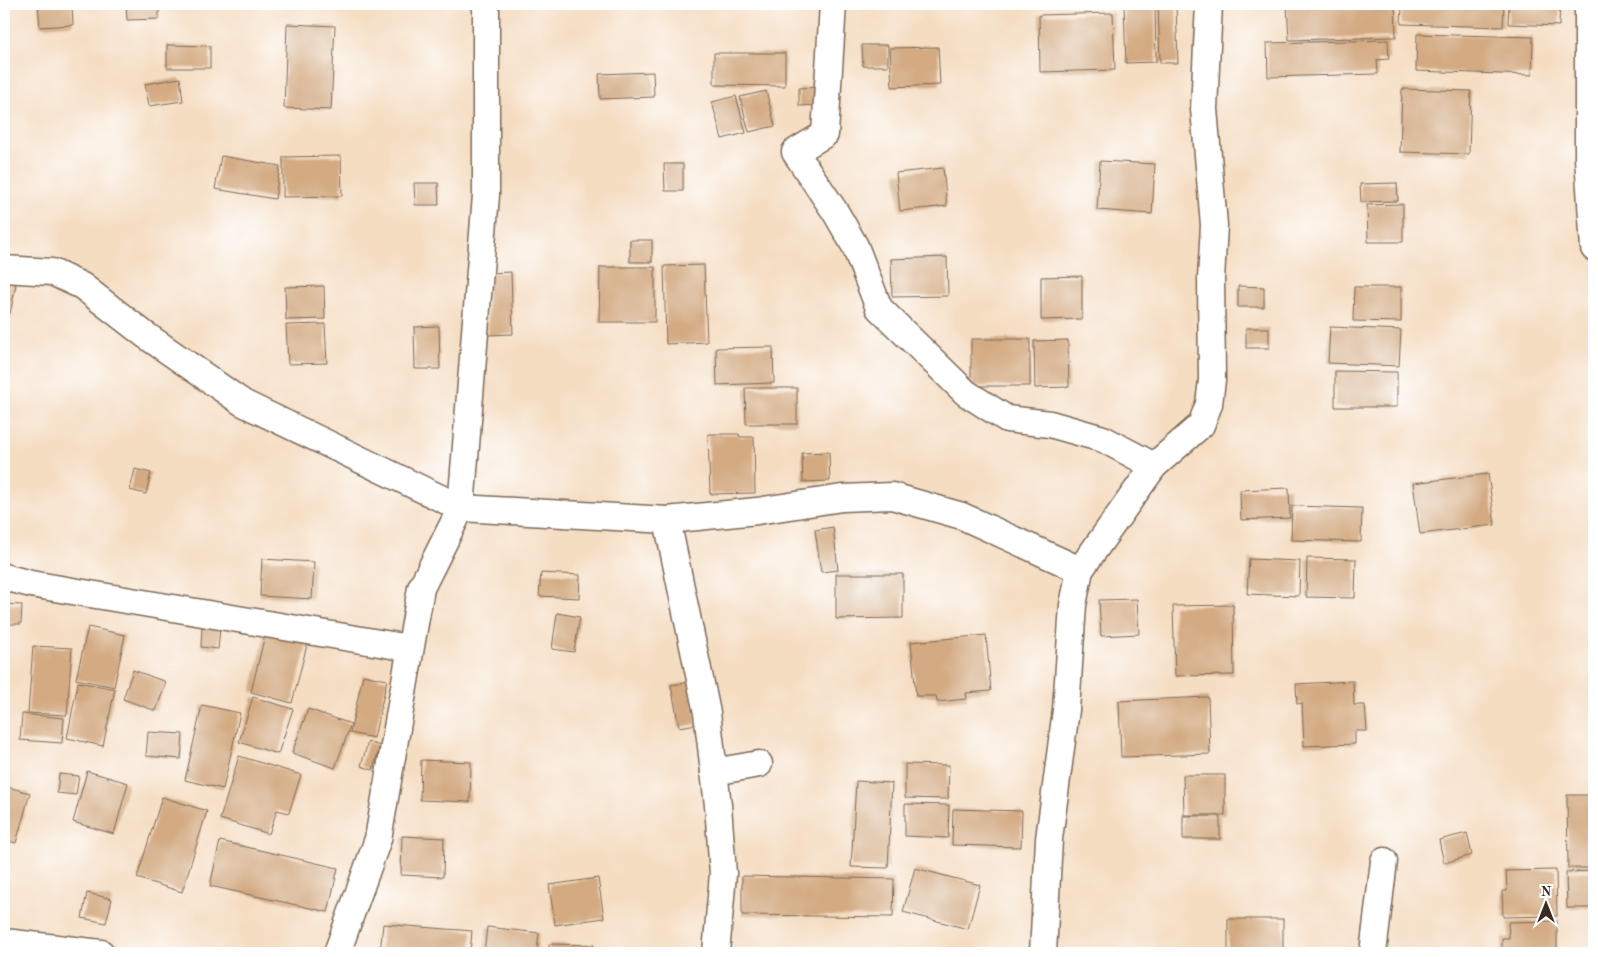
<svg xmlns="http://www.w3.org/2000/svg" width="1598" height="957" viewBox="0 0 1598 957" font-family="'Old Standard TT',serif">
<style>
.building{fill:#d3aa82}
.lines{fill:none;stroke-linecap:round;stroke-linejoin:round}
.street-casing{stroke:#7c6957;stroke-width:29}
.street{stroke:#fff;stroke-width:26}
</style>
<rect width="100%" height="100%" fill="#fff"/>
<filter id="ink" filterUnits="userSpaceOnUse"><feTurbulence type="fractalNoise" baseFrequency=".02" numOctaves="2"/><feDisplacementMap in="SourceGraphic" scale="10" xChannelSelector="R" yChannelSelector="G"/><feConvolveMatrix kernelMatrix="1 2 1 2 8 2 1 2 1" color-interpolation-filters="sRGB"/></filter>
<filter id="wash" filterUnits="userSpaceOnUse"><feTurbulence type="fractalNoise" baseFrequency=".0096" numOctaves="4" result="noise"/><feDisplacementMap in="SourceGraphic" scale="20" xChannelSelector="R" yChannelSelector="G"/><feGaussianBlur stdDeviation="1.12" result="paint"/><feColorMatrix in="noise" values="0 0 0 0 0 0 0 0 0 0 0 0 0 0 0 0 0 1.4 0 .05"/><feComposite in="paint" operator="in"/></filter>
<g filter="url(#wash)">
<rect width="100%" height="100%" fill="#f5ddc2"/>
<g id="blocks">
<g class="building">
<path d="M 38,4 L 72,4 L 73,25 L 40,27 Z"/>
<path d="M 126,4 L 159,4 L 159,19 L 127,20 Z"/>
<path d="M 1124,4 L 1155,4 L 1156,62 L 1126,63 Z"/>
<path d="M 1158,4 L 1176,4 L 1178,63 L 1160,63 Z"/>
<path d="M 1287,4 L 1395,4 L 1396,37 L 1289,40 Z"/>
<path d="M 1402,4 L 1504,4 L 1503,27 L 1401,24 Z"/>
<path d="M 1509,4 L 1560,4 L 1559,26 L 1508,24 Z"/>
<path d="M 1113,13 L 1115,70 L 1040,72 L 1039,15 Z"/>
<path d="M 287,24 L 335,26 L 331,110 L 284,108 Z"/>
<path d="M 1417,34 L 1533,37 L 1532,75 L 1416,71 Z"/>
<path d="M 1388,40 L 1389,59 L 1377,60 L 1378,74 L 1268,77 L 1267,43 Z"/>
<path d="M 167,45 L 210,46 L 210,68 L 167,68 Z"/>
<path d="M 862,45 L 888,45 L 888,66 L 863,66 Z"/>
<path d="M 938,47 L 940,85 L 892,87 L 890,48 Z"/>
<path d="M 714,53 L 785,53 L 785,86 L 714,85 Z"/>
<path d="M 653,72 L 654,97 L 600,99 L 599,74 Z"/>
<path d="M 180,78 L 183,101 L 149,106 L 145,84 Z"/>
<path d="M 819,87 L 820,105 L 799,106 L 799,88 Z"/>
<path d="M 1402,89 L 1471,91 L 1469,154 L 1400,152 Z"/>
<path d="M 766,91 L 775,126 L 749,132 L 740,97 Z"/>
<path d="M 736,96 L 746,133 L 722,139 L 712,102 Z"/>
<path d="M 221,156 L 280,166 L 275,199 L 215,189 Z"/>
<path d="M 341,156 L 342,196 L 283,197 L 283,157 Z"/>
<path d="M 1100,161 L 1155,164 L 1152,214 L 1097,210 Z"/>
<path d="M 664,164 L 683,164 L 683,191 L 665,191 Z"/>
<path d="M 943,168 L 947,206 L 900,211 L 896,173 Z"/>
<path d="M 414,183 L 438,183 L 439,205 L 415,205 Z"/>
<path d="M 1397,183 L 1398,201 L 1361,202 L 1360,184 Z"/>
<path d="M 1403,204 L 1403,242 L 1368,242 L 1367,205 Z"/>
<rect x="630" y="240" width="22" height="22"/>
<path d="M 947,257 L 948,296 L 892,297 L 891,259 Z"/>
<path d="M 704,265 L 707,342 L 666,344 L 664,266 Z"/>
<path d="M 600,267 L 655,267 L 655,322 L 599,322 Z"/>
<path d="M 511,272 L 513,334 L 488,335 L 487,273 Z"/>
<path d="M 1082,276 L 1082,319 L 1041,320 L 1041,277 Z"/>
<path d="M 4,282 L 16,284 L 10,314 L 4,313 Z"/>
<path d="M 324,286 L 325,319 L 286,320 L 285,287 Z"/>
<path d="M 1238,286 L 1264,287 L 1264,307 L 1238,307 Z"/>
<path d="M 1354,287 L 1401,287 L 1401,322 L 1353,321 Z"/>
<path d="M 325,324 L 327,363 L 288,364 L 286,325 Z"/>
<path d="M 439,326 L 440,369 L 415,369 L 414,327 Z"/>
<path d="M 1330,327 L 1401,330 L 1399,366 L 1328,363 Z"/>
<rect x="1246" y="328" width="23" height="20"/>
<rect x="971" y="339" width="59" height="47"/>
<path d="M 1068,340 L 1069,387 L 1035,388 L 1034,341 Z"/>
<path d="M 773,347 L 774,383 L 717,385 L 716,348 Z"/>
<path d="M 1335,371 L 1397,372 L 1397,407 L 1335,407 Z"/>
<path d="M 745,388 L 797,388 L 797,424 L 746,424 Z"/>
<path d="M 708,434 L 739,434 L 740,437 L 754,437 L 755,493 L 710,494 Z"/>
<path d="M 829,452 L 830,481 L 803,482 L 802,453 Z"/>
<path d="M 135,469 L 151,473 L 146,494 L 130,490 Z"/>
<path d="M 1488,474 L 1495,525 L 1420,534 L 1413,483 Z"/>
<path d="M 1289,488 L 1290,518 L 1241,520 L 1240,490 Z"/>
<path d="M 1292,506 L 1362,508 L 1361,542 L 1291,540 Z"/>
<path d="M 833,527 L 838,570 L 821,572 L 815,530 Z"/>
<path d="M 1307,558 L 1356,559 L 1355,598 L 1306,597 Z"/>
<path d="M 262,559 L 314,562 L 312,599 L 260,596 Z"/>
<path d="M 1249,559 L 1300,561 L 1299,596 L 1247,594 Z"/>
<path d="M 541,573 L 580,575 L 579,598 L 539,596 Z"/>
<path d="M 836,574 L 903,574 L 903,618 L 836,619 Z"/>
<path d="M 1137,599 L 1139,634 L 1101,636 L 1099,600 Z"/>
<path d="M 4,604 L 22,605 L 21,624 L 4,624 Z"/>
<path d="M 1233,605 L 1234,675 L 1175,676 L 1173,606 Z"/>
<path d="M 557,613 L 580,617 L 574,652 L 552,649 Z"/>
<path d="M 88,627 L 125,635 L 114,687 L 76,679 Z"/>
<path d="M 202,627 L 220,628 L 218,649 L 201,647 Z"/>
<path d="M 266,631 L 308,641 L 292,703 L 251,692 Z"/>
<path d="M 986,635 L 991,691 L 966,693 L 967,699 L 937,702 L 936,696 L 916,696 L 911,642 Z"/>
<path d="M 33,646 L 72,648 L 67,715 L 28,713 Z"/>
<path d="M 133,670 L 166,682 L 156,711 L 123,699 Z"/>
<path d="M 363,675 L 387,680 L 374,738 L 350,733 Z"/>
<path d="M 1353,681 L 1354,705 L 1365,705 L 1367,731 L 1355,731 L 1355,744 L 1304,746 L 1302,703 L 1297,704 L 1296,684 Z"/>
<path d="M 78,682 L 115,689 L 103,746 L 67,738 Z"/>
<path d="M 690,682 L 697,724 L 679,727 L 671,685 Z"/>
<path d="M 253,697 L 293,709 L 278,754 L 239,742 Z"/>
<path d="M 1208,697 L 1210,754 L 1121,757 L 1119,701 Z"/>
<path d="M 202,705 L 240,713 L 223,789 L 185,780 Z"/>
<path d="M 308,709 L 351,724 L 335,768 L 292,753 Z"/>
<path d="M 22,714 L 64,718 L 62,743 L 20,740 Z"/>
<path d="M 148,732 L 183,734 L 181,759 L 146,756 Z"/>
<path d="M 368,742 L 380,746 L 373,770 L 361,766 Z"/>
<path d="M 239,756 L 301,775 L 289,813 L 277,810 L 269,834 L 220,819 Z"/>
<path d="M 421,760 L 471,762 L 470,802 L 420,800 Z"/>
<path d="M 905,764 L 949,765 L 948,799 L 905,798 Z"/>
<path d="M 87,771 L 128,783 L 114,834 L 73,822 Z"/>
<path d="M 59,774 L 79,776 L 76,795 L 57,793 Z"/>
<path d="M 1183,775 L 1225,775 L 1225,815 L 1184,815 Z"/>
<path d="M 856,781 L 892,783 L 888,868 L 851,867 Z"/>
<path d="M 4,786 L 30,793 L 16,843 L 4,840 Z"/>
<path d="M 1567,795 L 1594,795 L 1594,868 L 1568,868 Z"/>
<path d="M 162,797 L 207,811 L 182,892 L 137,878 Z"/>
<path d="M 905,804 L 949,805 L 948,838 L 905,836 Z"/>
<path d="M 953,809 L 1022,811 L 1021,847 L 952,845 Z"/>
<rect x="1183" y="816" width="37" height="23"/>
<path d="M 1467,833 L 1472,855 L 1444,863 L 1439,840 Z"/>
<path d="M 402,836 L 444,838 L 443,877 L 401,875 Z"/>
<path d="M 220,841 L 338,868 L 328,912 L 210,886 Z"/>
<path d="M 915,868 L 980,885 L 968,929 L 903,912 Z"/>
<path d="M 1556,870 L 1557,916 L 1503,917 L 1502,891 L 1507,891 L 1506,871 Z"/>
<path d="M 1594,871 L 1594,908 L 1567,908 L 1566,872 Z"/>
<path d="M 742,876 L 894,879 L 893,917 L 742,915 Z"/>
<path d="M 598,878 L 604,918 L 555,925 L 549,885 Z"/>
<path d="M 87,893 L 112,899 L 106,923 L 82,918 Z"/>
<rect x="1228" y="919" width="55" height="34"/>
<path d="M 1557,921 L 1557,953 L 1502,953 L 1502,938 L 1509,938 L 1508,922 Z"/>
<path d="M 383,924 L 472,931 L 470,953 L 380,953 Z"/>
<path d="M 487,927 L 539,933 L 537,953 L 484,953 Z"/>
<path d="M 549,944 L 594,945 L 593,953 L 549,953 Z"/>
</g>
</g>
</g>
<g filter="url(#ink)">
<use href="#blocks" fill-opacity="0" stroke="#7c6957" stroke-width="1"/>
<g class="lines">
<g class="street-casing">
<g id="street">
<path d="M 833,4 L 825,134 L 795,152 L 836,213 L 855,246 L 879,308 L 966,393 L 1007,419 L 1050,424 L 1103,439 L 1154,466"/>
<path d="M 1588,4 L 1588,158 L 1594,248"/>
<path d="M 4,269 L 52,272 L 82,286 L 144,334 L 243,403 L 461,508 L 667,520 L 757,511 L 842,498 L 892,496 L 962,516 L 1080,570"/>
<path d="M 667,520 L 707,713 L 718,805 L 723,874 L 716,953"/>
<path d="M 4,577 L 31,584 L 409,648"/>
<path d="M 714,772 L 759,764"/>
<path d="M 4,942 L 101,953"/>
<path d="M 337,953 L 378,839 L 421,588 L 461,508 L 486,195 L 486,4"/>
<path d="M 1043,953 L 1049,839 L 1066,710 L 1073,605 L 1080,570 L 1154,466 L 1201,425 L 1209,404 L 1212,380 L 1211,279 L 1214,225 L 1204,109 L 1209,4"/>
<path d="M 1373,953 L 1384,861"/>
</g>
</g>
<use href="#street" class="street"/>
</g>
</g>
<rect width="1598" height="957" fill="none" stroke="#fff" stroke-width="20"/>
<g transform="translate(1546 904)" stroke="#ffffff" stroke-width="4" paint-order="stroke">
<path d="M0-4L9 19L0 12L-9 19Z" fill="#3b2a1e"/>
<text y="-8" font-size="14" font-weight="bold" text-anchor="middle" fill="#3b2a1e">N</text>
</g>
</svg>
